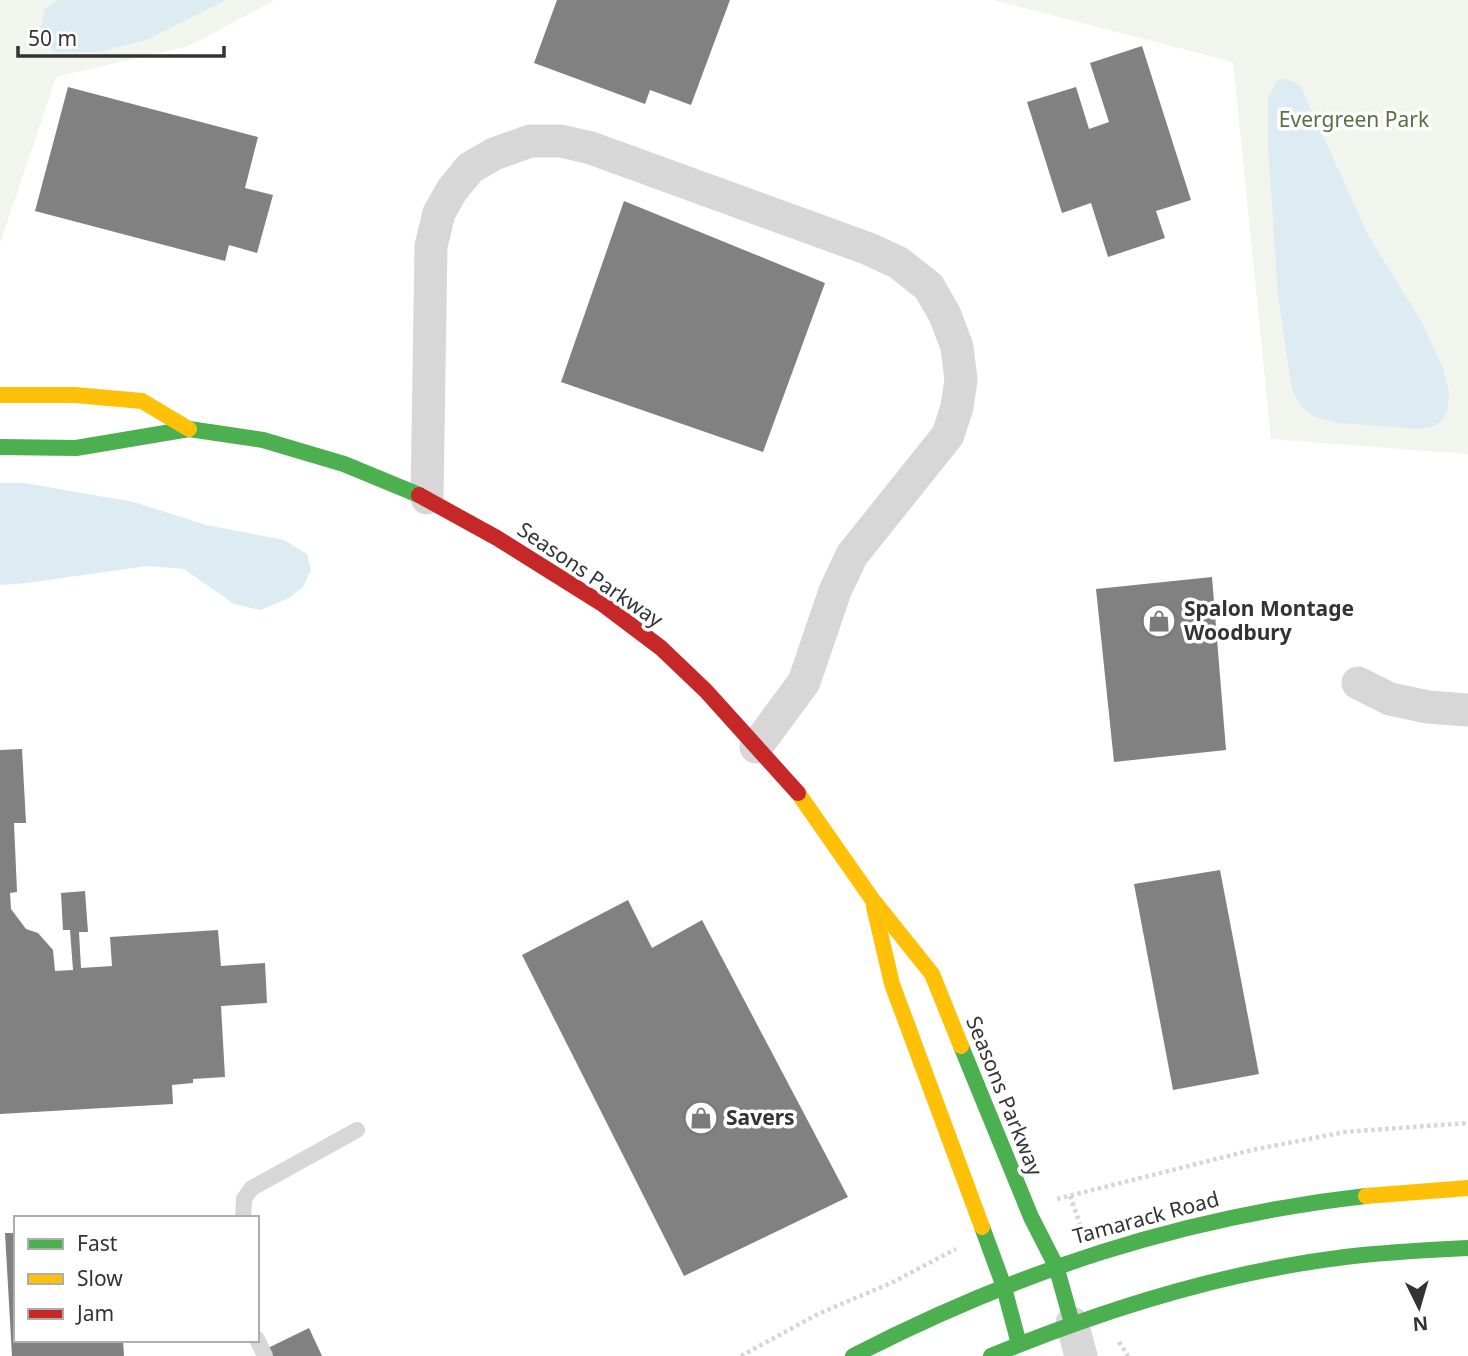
<svg xmlns="http://www.w3.org/2000/svg" width="1468" height="1356" viewBox="0 0 1468 1356" font-family="'Noto Sans',sans-serif">
<style>
.green{fill:#f1f5ed}
.water{fill:#ddebf3}
.building{fill:#818181}
.lines{fill:none;stroke-linecap:round;stroke-linejoin:round}
.path{stroke:#d6d6d6;stroke-width:4.5;stroke-dasharray:3.5 3.5;stroke-linecap:butt}
.lane{stroke:#d7d7d7;stroke-width:16}
.street{stroke:#d7d7d7;stroke-width:33}
.fast{stroke:#4caf50;stroke-width:16}
.slow{stroke:#ffc107;stroke-width:16}
.jam{stroke:#c62828;stroke-width:16}
.labels{text-anchor:middle;stroke-width:7;stroke-linejoin:round;paint-order:stroke}
.park-label{font-size:21px;fill:#56703f;stroke:#fff}
.street-label{font-size:21px;fill:#333;stroke:#fff}
.poi-label{font-size:21px;font-weight:bold;fill:#333;stroke:#fff;text-anchor:start}
</style>
<rect width="100%" height="100%" fill="#fff"/>
<g class="green">
<path d="M 0,0 L 275,0 L 189,46 L 56,77 L 0,244 Z"/>
<path d="M 993,0 L 1468,0 L 1468,454 L 1271,439 L 1233,62 Z"/>
</g>
<g class="water">
<path d="M 58,0 L 226,0 L 146,40 L 98,52 L 55,52 L 39,35 L 45,9 Z"/>
<path d="M 1282,79 L 1292,81 L 1301,87 L 1368,235 L 1421,321 L 1443,368 L 1449,392 L 1448,408 L 1443,419 L 1435,426 L 1421,429 L 1339,423 L 1315,417 L 1301,406 L 1292,390 L 1278,296 L 1268,144 L 1268,99 L 1277,80 Z"/>
<path d="M 0,483 L 24,483 L 134,502 L 206,525 L 284,540 L 307,554 L 311,570 L 303,587 L 289,598 L 260,610 L 234,604 L 184,569 L 147,566 L 27,583 L 0,585 Z"/>
</g>
<g class="building">
<path d="M 557,0 L 730,0 L 691,105 L 650,90 L 645,104 L 534,63 Z"/>
<path d="M 1142,46 L 1191,200 L 1156,211 L 1165,238 L 1108,257 L 1091,203 L 1062,213 L 1027,102 L 1076,87 L 1089,129 L 1109,122 L 1090,63 Z"/>
<path d="M 68,87 L 258,137 L 245,188 L 273,195 L 257,253 L 229,245 L 225,261 L 35,211 Z"/>
<path d="M 624,201 L 825,283 L 763,452 L 561,382 Z"/>
<path d="M 1212,577 L 1226,750 L 1114,762 L 1096,589 Z"/>
<path d="M 22,749 L 26,823 L 14,823 L 17,892 L 10,893 L 11,909 L 26,929 L 38,933 L 53,950 L 55,971 L 73,970 L 70,930 L 63,930 L 61,893 L 85,891 L 88,932 L 79,932 L 81,968 L 112,966 L 110,937 L 218,930 L 221,966 L 265,963 L 267,1003 L 221,1006 L 225,1077 L 193,1079 L 193,1083 L 172,1085 L 173,1104 L 0,1114 L 0,750 Z"/>
<path d="M 1220,870 L 1259,1074 L 1173,1090 L 1134,884 Z"/>
<path d="M 628,900 L 652,948 L 702,920 L 848,1197 L 684,1276 L 522,955 Z"/>
<path d="M 5,1233 L 16,1233 L 16,1340 L 123,1340 L 124,1356 L 12,1356 Z"/>
<path d="M 309,1328 L 322,1356 L 273,1356 L 268,1348 Z"/>
</g>
<g class="lines">
<g class="path">
<path d="M 1070,1196 L 1080,1224"/>
<path d="M 1057,1199 L 1252,1150 L 1345,1132 L 1468,1123"/>
<path d="M 1119,1342 L 1128,1356"/>
<path d="M 741,1356 L 818,1314 L 891,1283 L 956,1249"/>
</g>
<g class="lane">
<path d="M 243,1218 L 244,1199 L 252,1188 L 357,1130"/>
<path d="M 257,1339 L 265,1356"/>
</g>
<g class="street">
<path d="M 427,498 L 431,246 L 439,213 L 452,190 L 470,168 L 494,154 L 530,141 L 561,141 L 591,148 L 869,249 L 899,263 L 929,287 L 945,315 L 957,347 L 961,380 L 957,407 L 948,435 L 852,555 L 835,591 L 804,682 L 756,747"/>
<path d="M 1358,683 L 1390,699 L 1428,707 L 1468,710"/>
<path d="M 1072,1323 L 1081,1356"/>
</g>
<g class="fast">
<path d="M 0,447 L 76,448 L 189,429 L 263,440 L 344,464 L 419,495"/>
<path d="M 961,1046 L 1031,1217 L 1056,1266 L 1072,1323"/>
<path d="M 982,1227 L 1003,1284 L 1019,1344"/>
<path d="M 853,1356 C 1019,1271 1180,1217 1366,1196"/>
<path d="M 991,1356 C 1105,1309 1222,1272 1345,1257 C 1386,1252 1427,1250 1468,1248"/>
</g>
<g class="slow">
<path d="M 0,395 L 75,395 L 142,401 L 189,429"/>
<path d="M 798,793 L 872,899 L 932,974 L 961,1046"/>
<path d="M 874,907 L 892,984 L 982,1227"/>
<path d="M 1366,1196 L 1468,1188"/>
</g>
<path class="jam" d="M 419,495 L 497,538 L 604,605 L 661,648 L 706,691 L 798,793"/>
</g>
<defs>
<g id="shop-ring" transform="scale(1.75)"><circle r="9.5" fill="#fff" stroke="#7a7a7a" stroke-width="1.5"/><path d="M-5-2.5h2.3a2.7 3.5 0 0 1 5.4 0H5L5.5 6h-11ZM-1.5-2.5h3a1.5 2.3 0 0 0-3 0Z" fill="#7a7a7a"/></g>
</defs>
<g fill-rule="evenodd">
<use href="#shop-ring" x="1159" y="621"/>
<use href="#shop-ring" x="701" y="1118"/>
</g>
<g class="labels">
<g class="park-label">
<text x="1354" y="127">Evergreen Park</text>
</g>
<g class="street-label">
<text transform="translate(590 575) rotate(34)" y="7">Seasons Parkway</text>
<text transform="translate(1004 1096) rotate(68)" y="7">Seasons Parkway</text>
<text transform="translate(1146 1218) rotate(-15)" y="7">Tamarack Road</text>
</g>
<g class="poi-label">
<text x="1184" y="616">Spalon Montage<tspan x="1184" dy="24">Woodbury</tspan></text>
<text x="726" y="1125">Savers</text>
</g>
</g>
<rect x="14" y="1216" width="245" height="126" fill="#ffffff" stroke="#adadad" stroke-width="2"/>
<rect x="28" y="1239" width="35" height="10" fill="#4caf50" stroke="#adadad" stroke-width="2"/>
<text x="77" y="1251" font-size="21" fill="#333333">Fast</text>
<rect x="28" y="1274" width="35" height="10" fill="#ffc107" stroke="#adadad" stroke-width="2"/>
<text x="77" y="1286" font-size="21" fill="#333333">Slow</text>
<rect x="28" y="1309" width="35" height="10" fill="#c62828" stroke="#adadad" stroke-width="2"/>
<text x="77" y="1321" font-size="21" fill="#333333">Jam</text>
<g transform="translate(1419 1307) rotate(175)" stroke="#ffffff" stroke-width="5" paint-order="stroke">
<path d="M0-5L12 26L0 18L-12 26Z" fill="#333333"/>
<text y="-10" font-size="19" font-weight="bold" text-anchor="middle" fill="#333333">N</text>
</g>
<path d="M18 46v10h206v-10" fill="none" stroke="#333333" stroke-width="3.5"/>
<text x="28" y="46" font-size="21" fill="#333333" stroke="#ffffff" stroke-width="5" paint-order="stroke">50 m</text>
</svg>
